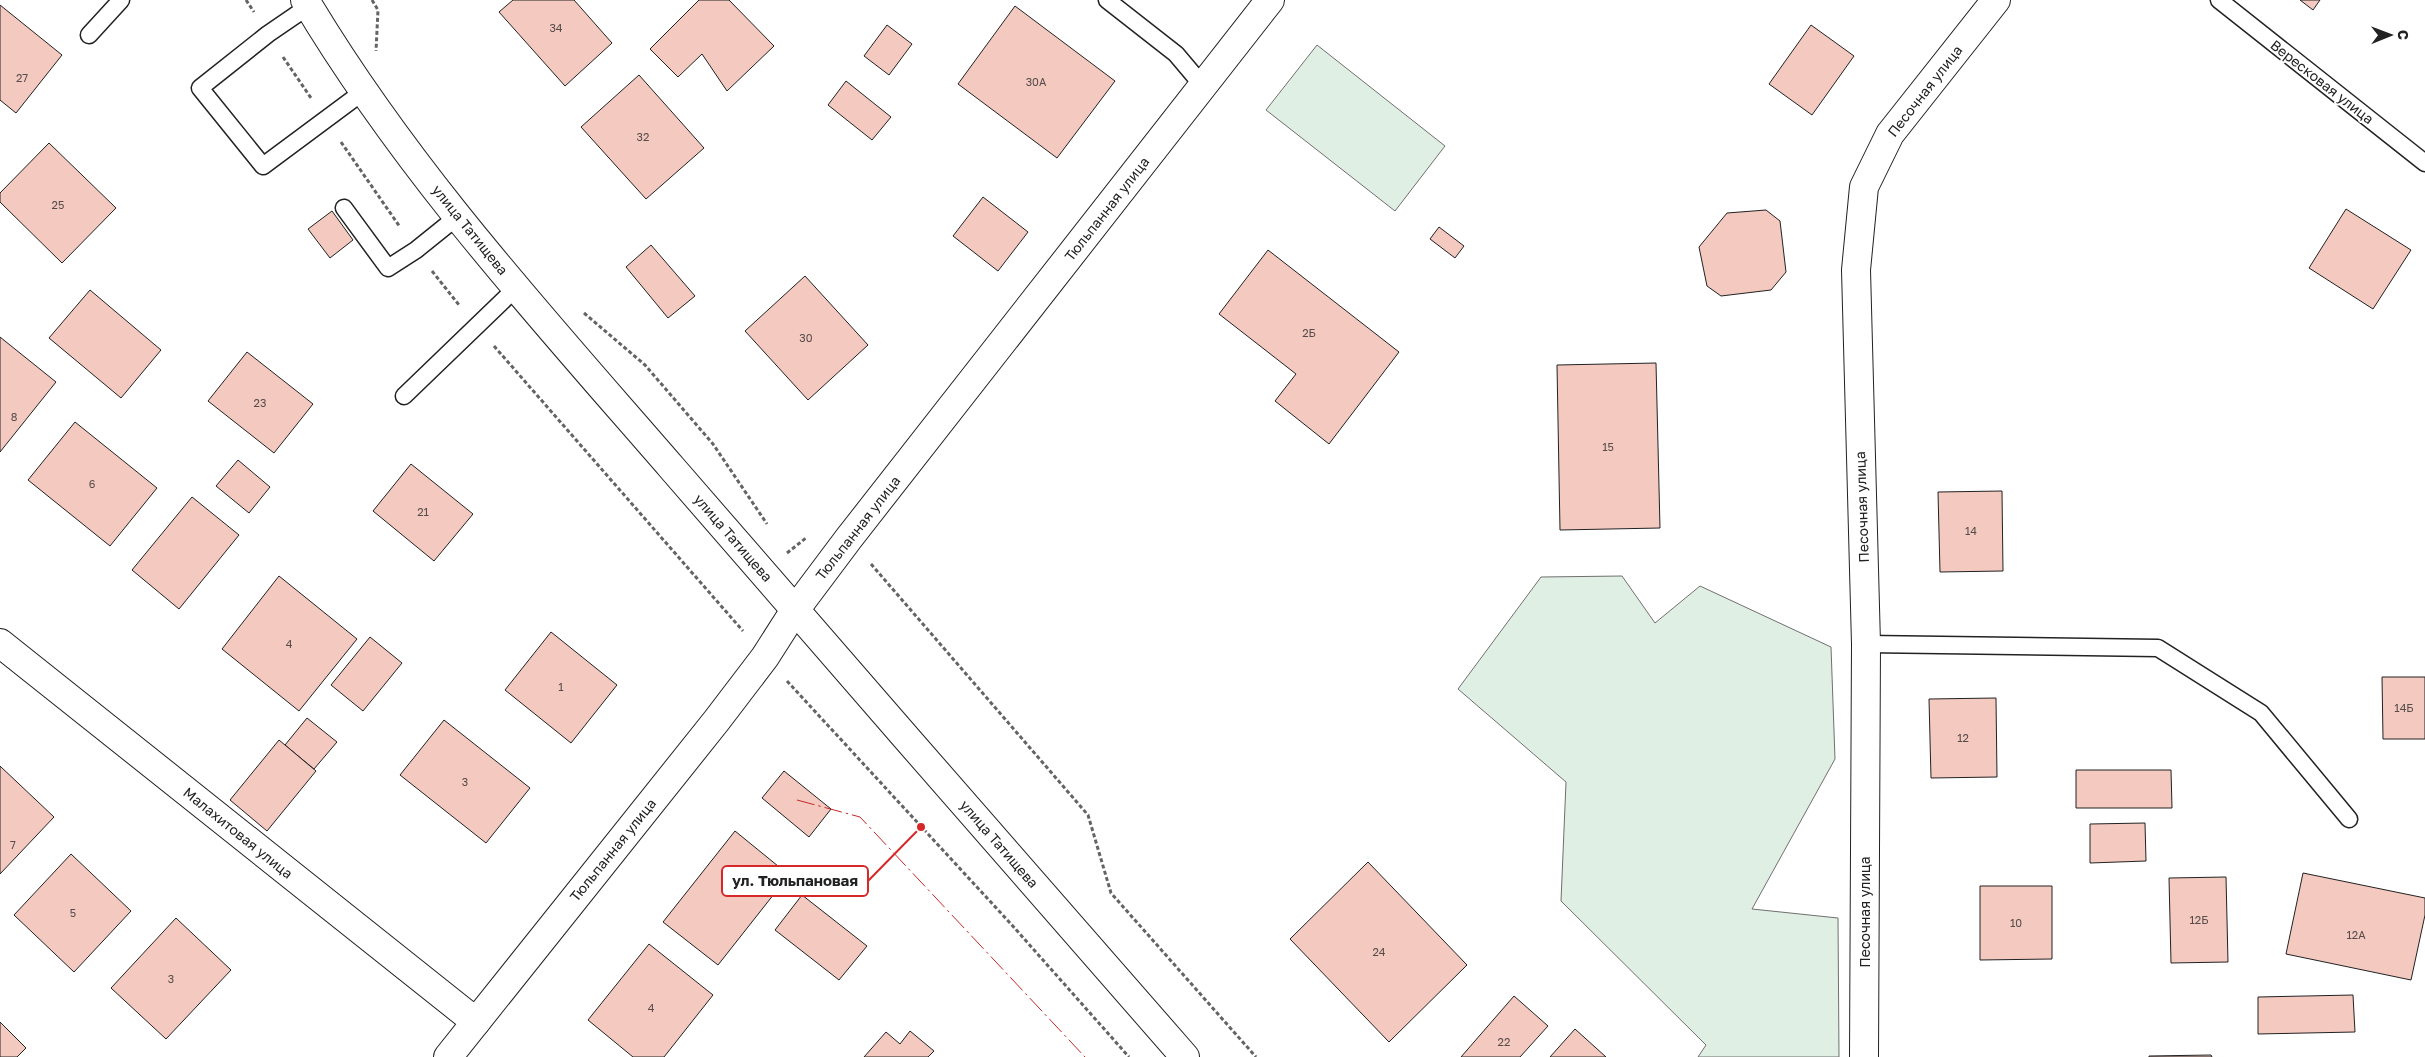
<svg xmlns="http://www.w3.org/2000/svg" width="2425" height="1057" viewBox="0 0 2425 1057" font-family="'Golos Text',sans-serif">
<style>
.green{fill:#e0efe3;stroke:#6f6f6f}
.building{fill:#f3c9c0;stroke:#222}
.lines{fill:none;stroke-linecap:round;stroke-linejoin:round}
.lane-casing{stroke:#222;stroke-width:19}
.street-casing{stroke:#222;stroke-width:30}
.secondary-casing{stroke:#222;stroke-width:30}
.path{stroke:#646464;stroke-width:3;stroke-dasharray:4 2.5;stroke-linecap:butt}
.lane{stroke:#fff;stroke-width:16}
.street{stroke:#fff;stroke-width:28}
.secondary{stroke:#fff;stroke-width:28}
.power{stroke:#c62828;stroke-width:1;stroke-dasharray:18 4 2.5 4;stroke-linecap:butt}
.labels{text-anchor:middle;stroke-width:4;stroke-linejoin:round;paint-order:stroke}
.number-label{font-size:11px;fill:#564c4a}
.street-label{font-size:14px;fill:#222;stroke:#fff}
.leader{fill:none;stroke:#d62828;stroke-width:2}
.callout-dot{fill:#d62828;stroke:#fff;stroke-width:2}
.callout{fill:#fff;stroke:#d62828;stroke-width:2}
.callout-label{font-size:15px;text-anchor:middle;font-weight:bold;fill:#222}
</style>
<rect width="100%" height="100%" fill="#fff"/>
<g class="green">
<path d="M 1317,45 L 1445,146 L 1395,211 L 1266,110 Z"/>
<path d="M 1622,576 L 1655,623 L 1700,586 L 1831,647 L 1835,759 L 1752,909 L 1838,918 L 1839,1057 L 1698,1057 L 1706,1045 L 1561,901 L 1566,782 L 1458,689 L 1541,577 Z"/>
</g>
<g class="building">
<path d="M 513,0 L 574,0 L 612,43 L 565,86 L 499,12 Z"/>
<path d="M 699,0 L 729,0 L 774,46 L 727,91 L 702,54 L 678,77 L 650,49 Z"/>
<path d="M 2300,0 L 2320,0 L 2313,10 Z"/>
<path d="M 0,5 L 62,55 L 16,113 L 0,100 Z"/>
<path d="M 1015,6 L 1115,81 L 1057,158 L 958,84 Z"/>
<path d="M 887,25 L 912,44 L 889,75 L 864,56 Z"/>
<path d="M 1811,25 L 1854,56 L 1812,115 L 1769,84 Z"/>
<path d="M 639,75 L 704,148 L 646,199 L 581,127 Z"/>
<path d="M 846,81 L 891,117 L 872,140 L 828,105 Z"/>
<path d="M 49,143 L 116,208 L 62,263 L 0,202 L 0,193 Z"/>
<path d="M 983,197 L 1028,232 L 998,271 L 953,236 Z"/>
<path d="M 2346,209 L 2411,250 L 2373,309 L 2309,268 Z"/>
<path d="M 1766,210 L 1780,221 L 1786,272 L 1771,290 L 1721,296 L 1707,286 L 1699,247 L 1727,213 Z"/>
<path d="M 332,211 L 353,240 L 330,258 L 308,229 Z"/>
<path d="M 1439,227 L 1464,246 L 1455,258 L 1430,239 Z"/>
<path d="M 651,245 L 695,296 L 668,318 L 626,267 Z"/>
<path d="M 1268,250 L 1399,352 L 1329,444 L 1275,401 L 1296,374 L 1219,314 Z"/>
<path d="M 805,276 L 868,345 L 808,400 L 745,331 Z"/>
<path d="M 90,290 L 161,350 L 121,398 L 49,338 Z"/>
<path d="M 0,337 L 56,382 L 0,452 Z"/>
<path d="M 247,352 L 313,404 L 274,453 L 208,401 Z"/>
<path d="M 1656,363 L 1660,528 L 1560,530 L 1557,365 Z"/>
<path d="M 75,422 L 157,488 L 110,546 L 28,480 Z"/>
<path d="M 238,460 L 270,487 L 249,513 L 216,486 Z"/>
<path d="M 411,464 L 473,514 L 434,561 L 373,511 Z"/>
<path d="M 2002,491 L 2003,571 L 1940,572 L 1938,492 Z"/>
<path d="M 192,497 L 239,535 L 179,609 L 132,570 Z"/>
<path d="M 279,576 L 357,639 L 299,711 L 222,649 Z"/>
<path d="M 551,632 L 617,685 L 571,743 L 505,690 Z"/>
<path d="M 370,637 L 402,663 L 363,711 L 331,685 Z"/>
<path d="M 2382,677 L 2425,677 L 2425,739 L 2383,739 Z"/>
<path d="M 1996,698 L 1997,777 L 1931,778 L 1929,699 Z"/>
<path d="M 307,718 L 337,742 L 314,769 L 285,745 Z"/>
<path d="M 444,720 L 530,788 L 486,843 L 400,775 Z"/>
<path d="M 279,740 L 316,771 L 267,831 L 230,800 Z"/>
<path d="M 0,766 L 54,817 L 0,874 Z"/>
<path d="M 2076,770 L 2171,770 L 2172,808 L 2076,808 Z"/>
<path d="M 784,771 L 831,809 L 809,837 L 762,798 Z"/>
<path d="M 2145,823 L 2146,861 L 2090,863 L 2090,824 Z"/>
<path d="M 735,831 L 789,875 L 718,965 L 663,922 Z"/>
<path d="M 71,854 L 131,911 L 74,972 L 14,915 Z"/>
<path d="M 1368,862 L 1467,965 L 1389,1042 L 1290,939 Z"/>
<path d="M 2303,873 L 2425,898 L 2425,915 L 2411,980 L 2286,954 Z"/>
<path d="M 2226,877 L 2228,962 L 2171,963 L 2169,878 Z"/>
<path d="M 1980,886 L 2052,886 L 2052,959 L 1980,960 Z"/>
<path d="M 802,895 L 867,946 L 839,980 L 775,930 Z"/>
<path d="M 176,918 L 231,970 L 166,1039 L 111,988 Z"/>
<path d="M 649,944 L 713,995 L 664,1057 L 633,1057 L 588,1020 Z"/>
<path d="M 2353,995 L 2355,1032 L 2258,1034 L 2258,997 Z"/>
<path d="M 1514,996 L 1548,1026 L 1520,1057 L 1461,1057 Z"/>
<path d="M 0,1022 L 26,1048 L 17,1057 L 0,1057 Z"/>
<path d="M 1575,1029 L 1606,1057 L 1550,1057 Z"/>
<path d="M 910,1031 L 934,1051 L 928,1057 L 864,1057 L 886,1032 L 900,1044 Z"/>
<path d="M 2211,1055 L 2212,1057 L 2149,1057 L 2149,1056 Z"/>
</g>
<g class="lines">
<g class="lane-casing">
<g id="lane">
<path d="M 1107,0 L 1176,54 L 1203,86"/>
<path d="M 2219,0 L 2425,163"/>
<path d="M 309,6 L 268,34 L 200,88 L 263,166 L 364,91"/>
<path d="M 89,35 L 121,0"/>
<path d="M 344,208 L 388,268 L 416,250 L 457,217"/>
<path d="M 404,396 L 516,288"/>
<path d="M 1866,644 L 2158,648 L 2261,713 L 2349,819"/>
</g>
</g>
<g class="street-casing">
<g id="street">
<path d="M 0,643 L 476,1022"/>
<path d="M 448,1057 L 717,720 L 765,657 L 795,610 L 849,538 L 1270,0"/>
<path d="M 1864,1057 L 1866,644 L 1856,270 L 1864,187 L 1890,134 L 1996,0"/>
</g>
</g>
<g class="secondary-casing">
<path id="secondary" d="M 305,0 C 407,171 542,318 672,468 C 842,665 1014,861 1185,1057"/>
</g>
<g class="path">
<path d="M 246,0 L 254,12"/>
<path d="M 372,0 L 378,10 L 376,51"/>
<path d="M 283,57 L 311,98"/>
<path d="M 341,142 L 400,227"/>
<path d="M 432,271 L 459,305"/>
<path d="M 584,313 L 645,365 L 713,444 L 767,524"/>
<path d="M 494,346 L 743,631"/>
<path d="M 787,553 L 806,538"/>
<path d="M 871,564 L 1088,815 L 1111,893 L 1256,1057"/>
<path d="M 787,681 L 1011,924 L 1129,1057"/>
</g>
<use href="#lane" class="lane"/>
<use href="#street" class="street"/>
<use href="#secondary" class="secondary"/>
<path class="power" d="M 797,800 L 860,817 L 1085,1057"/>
</g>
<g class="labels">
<g class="number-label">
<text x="556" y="32">34</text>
<text x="22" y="82">27</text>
<text x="1036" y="86">30А</text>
<text x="643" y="141">32</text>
<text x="58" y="209">25</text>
<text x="1309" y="337">2Б</text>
<text x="806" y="342">30</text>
<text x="260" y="407">23</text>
<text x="14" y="421">8</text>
<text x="1608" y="451">15</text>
<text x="92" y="488">6</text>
<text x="423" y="516">21</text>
<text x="1971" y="535">14</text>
<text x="289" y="648">4</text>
<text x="561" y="691">1</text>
<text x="2404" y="712">14Б</text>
<text x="1963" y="742">12</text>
<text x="465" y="786">3</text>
<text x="13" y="849">7</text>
<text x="73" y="917">5</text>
<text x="2199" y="924">12Б</text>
<text x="2016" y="927">10</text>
<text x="2356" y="939">12А</text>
<text x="1379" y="956">24</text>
<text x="171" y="983">3</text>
<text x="651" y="1012">4</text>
<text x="1504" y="1046">22</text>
</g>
<g class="street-label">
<text transform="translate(2322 82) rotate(38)" y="5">Вересковая улица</text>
<text transform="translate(1925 91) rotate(-52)" y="5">Песочная улица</text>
<text transform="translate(1107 209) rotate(-52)" y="5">Тюльпанная улица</text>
<text transform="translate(470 230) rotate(51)" y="5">улица Татищева</text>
<text transform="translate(1862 507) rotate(-92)" y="5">Песочная улица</text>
<text transform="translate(858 528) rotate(-52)" y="5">Тюльпанная улица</text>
<text transform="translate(733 538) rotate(49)" y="5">улица Татищева</text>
<text transform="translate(238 833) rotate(39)" y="5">Малахитовая улица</text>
<text transform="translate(999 844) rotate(49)" y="5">улица Татищева</text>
<text transform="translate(613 850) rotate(-51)" y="5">Тюльпанная улица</text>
<text transform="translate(1865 912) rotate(-90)" y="5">Песочная улица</text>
</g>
</g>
<path class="leader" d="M921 827L868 881"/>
<circle class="callout-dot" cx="921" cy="827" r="5"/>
<rect class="callout" x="722" y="866" width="146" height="30" rx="5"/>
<g class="callout-label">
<text x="795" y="886">ул. Тюльпановая</text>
</g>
<g transform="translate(2390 35) rotate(89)" stroke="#ffffff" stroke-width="4" paint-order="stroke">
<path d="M0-4L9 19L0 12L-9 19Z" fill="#222222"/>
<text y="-8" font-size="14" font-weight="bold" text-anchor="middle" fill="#222222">С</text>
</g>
</svg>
